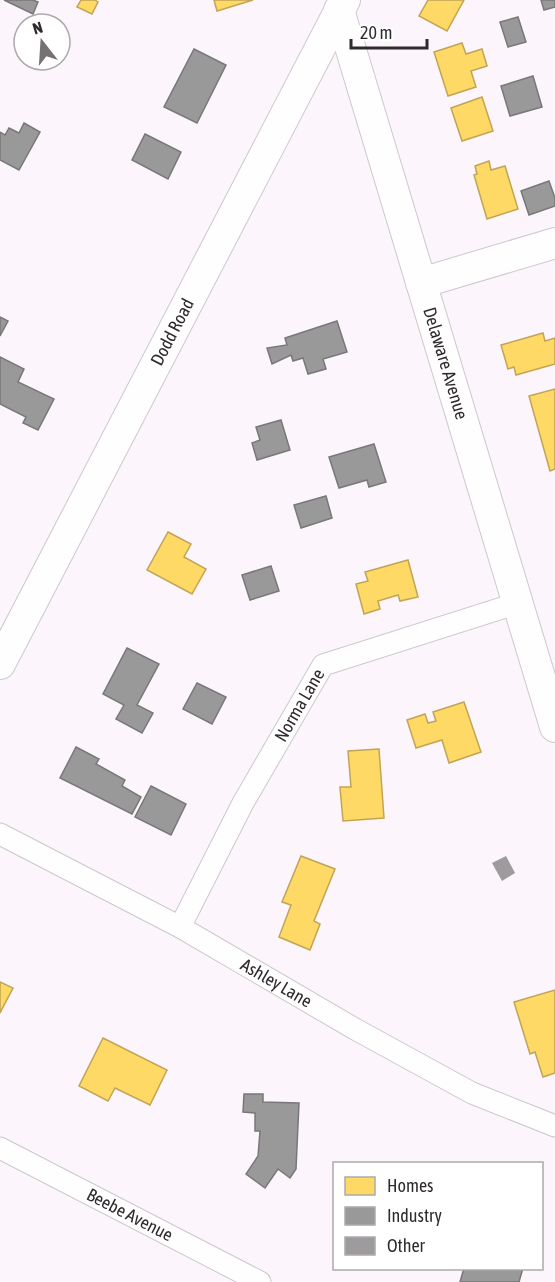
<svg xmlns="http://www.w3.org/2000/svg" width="555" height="1282" viewBox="0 0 555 1282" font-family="'Asap Condensed',sans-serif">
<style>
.homes{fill:#ffd966;stroke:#c1a455;stroke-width:1.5}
.industry{fill:#999;stroke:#797879;stroke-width:1.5}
.building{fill:#9e9b9f}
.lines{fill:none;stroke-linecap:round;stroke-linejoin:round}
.street-casing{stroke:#cdc8cc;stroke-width:23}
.secondary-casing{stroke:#cdc8cc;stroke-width:32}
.street{stroke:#fffefe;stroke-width:21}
.secondary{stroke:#fffefe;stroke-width:30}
.labels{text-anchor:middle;stroke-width:6;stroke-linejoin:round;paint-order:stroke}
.street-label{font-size:18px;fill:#2f2a2e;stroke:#fff}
</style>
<rect width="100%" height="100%" fill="#fcf5fb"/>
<g class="homes">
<path d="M 81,0 L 95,0 L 98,2 L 92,14 L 77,7 Z"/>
<path d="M 214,0 L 253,0 L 217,11 Z"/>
<path d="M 428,0 L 464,0 L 447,31 L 419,16 Z"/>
<path d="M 462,43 L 466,54 L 482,49 L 487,66 L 471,71 L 476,87 L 448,96 L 434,52 Z"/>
<path d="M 482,97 L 493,131 L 462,141 L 451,108 Z"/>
<path d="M 489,161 L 491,170 L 505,166 L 518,209 L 487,219 L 474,175 L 477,174 L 475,166 Z"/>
<path d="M 543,333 L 545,341 L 555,338 L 555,364 L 516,375 L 514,367 L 508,369 L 501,345 Z"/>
<path d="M 555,389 L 555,469 L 550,471 L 529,396 Z"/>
<path d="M 168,532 L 191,544 L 184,557 L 206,569 L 192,594 L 147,570 Z"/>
<path d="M 408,560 L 418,597 L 400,601 L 398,595 L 378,601 L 380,609 L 364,614 L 356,584 L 368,581 L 365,572 Z"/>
<path d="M 464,702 L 481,752 L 449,763 L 442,740 L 416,748 L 407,720 L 425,714 L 428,723 L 436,721 L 433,712 Z"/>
<path d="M 379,749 L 384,818 L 343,821 L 340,787 L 351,787 L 348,751 Z"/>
<path d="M 301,856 L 335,869 L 314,921 L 320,924 L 310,950 L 279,937 L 291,905 L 282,902 Z"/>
<path d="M 0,982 L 13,988 L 0,1013 Z"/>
<path d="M 555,990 L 555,1073 L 543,1077 L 535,1052 L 530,1054 L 514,1002 Z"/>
<path d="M 103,1038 L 167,1070 L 150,1105 L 115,1088 L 108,1101 L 79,1086 Z"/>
</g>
<g class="industry">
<path d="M 4,0 L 33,0 L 38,2 L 33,14 Z"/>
<path d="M 541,0 L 555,0 L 555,7 L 544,10 Z"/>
<path d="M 518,17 L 526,42 L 508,47 L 500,22 Z"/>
<path d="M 194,49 L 226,65 L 197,123 L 164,107 Z"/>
<path d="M 533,76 L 542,107 L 510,116 L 501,86 Z"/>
<path d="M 24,123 L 40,132 L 19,170 L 0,160 L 0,132 L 5,135 L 9,128 L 19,133 Z"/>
<path d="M 145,134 L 181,152 L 168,179 L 132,160 Z"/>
<path d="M 549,181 L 555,198 L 555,206 L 529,215 L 521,191 Z"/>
<path d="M 0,317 L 8,321 L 0,336 Z"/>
<path d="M 337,321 L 347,352 L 323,359 L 326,369 L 308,374 L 303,358 L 293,361 L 291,355 L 272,364 L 267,348 L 287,345 L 285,338 Z"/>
<path d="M 0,357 L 24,369 L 18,382 L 54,399 L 38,430 L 23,423 L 26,417 L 0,404 Z"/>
<path d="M 281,420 L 290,450 L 257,460 L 252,443 L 260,440 L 256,427 Z"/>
<path d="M 374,444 L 386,482 L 369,487 L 367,480 L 339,488 L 329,457 Z"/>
<path d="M 326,496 L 332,518 L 301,528 L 294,505 Z"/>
<path d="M 271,566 L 279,591 L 250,600 L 242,575 Z"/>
<path d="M 127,648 L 159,664 L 137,705 L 153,713 L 142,733 L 116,719 L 124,705 L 103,694 Z"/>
<path d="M 197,683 L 226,697 L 212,724 L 183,709 Z"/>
<path d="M 76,747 L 99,759 L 96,764 L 125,780 L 122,786 L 141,797 L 132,814 L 60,778 Z"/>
<path d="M 151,786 L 186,804 L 171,835 L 135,817 Z"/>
<path d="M 244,1094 L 263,1094 L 263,1102 L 299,1103 L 296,1169 L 290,1178 L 278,1169 L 265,1188 L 246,1174 L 258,1156 L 260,1131 L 255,1131 L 255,1113 L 243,1112 Z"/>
<path d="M 464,1268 L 523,1268 L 519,1282 L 460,1282 Z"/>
</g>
<path class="building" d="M 506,856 L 515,873 L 502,881 L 492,863 Z"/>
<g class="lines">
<g class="street-casing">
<g id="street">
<path id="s1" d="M 0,834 L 180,927 L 355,1029 L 472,1093 L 555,1126"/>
<path id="s2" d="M 180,927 L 243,803 L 323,665 L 518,603"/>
<path id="s3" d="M 0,1148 L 260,1282"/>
</g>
</g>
<g class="secondary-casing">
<g id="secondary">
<path id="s4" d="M 339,10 L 555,727"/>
<path d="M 421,283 L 555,243"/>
<path id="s5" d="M 0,664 L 345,0"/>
</g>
</g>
<use href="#street" class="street"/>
<use href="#secondary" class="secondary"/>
</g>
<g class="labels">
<g class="street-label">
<text dy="6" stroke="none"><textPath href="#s5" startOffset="374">Dodd Road</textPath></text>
<text dy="6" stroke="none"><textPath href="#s4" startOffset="369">Delaware Avenue</textPath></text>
<text dy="6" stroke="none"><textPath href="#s2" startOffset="252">Norma Lane</textPath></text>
<text dy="6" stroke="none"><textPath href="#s1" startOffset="314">Ashley Lane</textPath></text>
<text dy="6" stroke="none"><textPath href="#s3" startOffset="146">Beebe Avenue</textPath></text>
</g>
</g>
<rect x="333" y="1162" width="210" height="108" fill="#ffffff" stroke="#acaaab" stroke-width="1.5"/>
<rect x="345" y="1177" width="30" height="18" fill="#ffd966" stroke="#acaaab" stroke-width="1.5"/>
<text x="387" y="1192" font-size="18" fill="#2f2a2e">Homes</text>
<rect x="345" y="1207" width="30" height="18" fill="#999999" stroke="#acaaab" stroke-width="1.5"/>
<text x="387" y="1222" font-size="18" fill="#2f2a2e">Industry</text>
<rect x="345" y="1237" width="30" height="18" fill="#9e9b9f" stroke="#acaaab" stroke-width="1.5"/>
<text x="387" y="1252" font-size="18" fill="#2f2a2e">Other</text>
<g transform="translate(42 42) rotate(343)"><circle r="28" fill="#ffffff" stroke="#acaaab" stroke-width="1.5"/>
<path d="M0-4.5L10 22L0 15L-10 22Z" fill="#777176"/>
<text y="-9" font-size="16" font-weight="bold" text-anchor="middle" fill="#2f2a2e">N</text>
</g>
<path d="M351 39v9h76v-9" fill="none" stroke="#2f2a2e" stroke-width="3"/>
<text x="360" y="39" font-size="18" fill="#2f2a2e" stroke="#ffffff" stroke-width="4.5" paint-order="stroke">20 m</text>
</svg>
